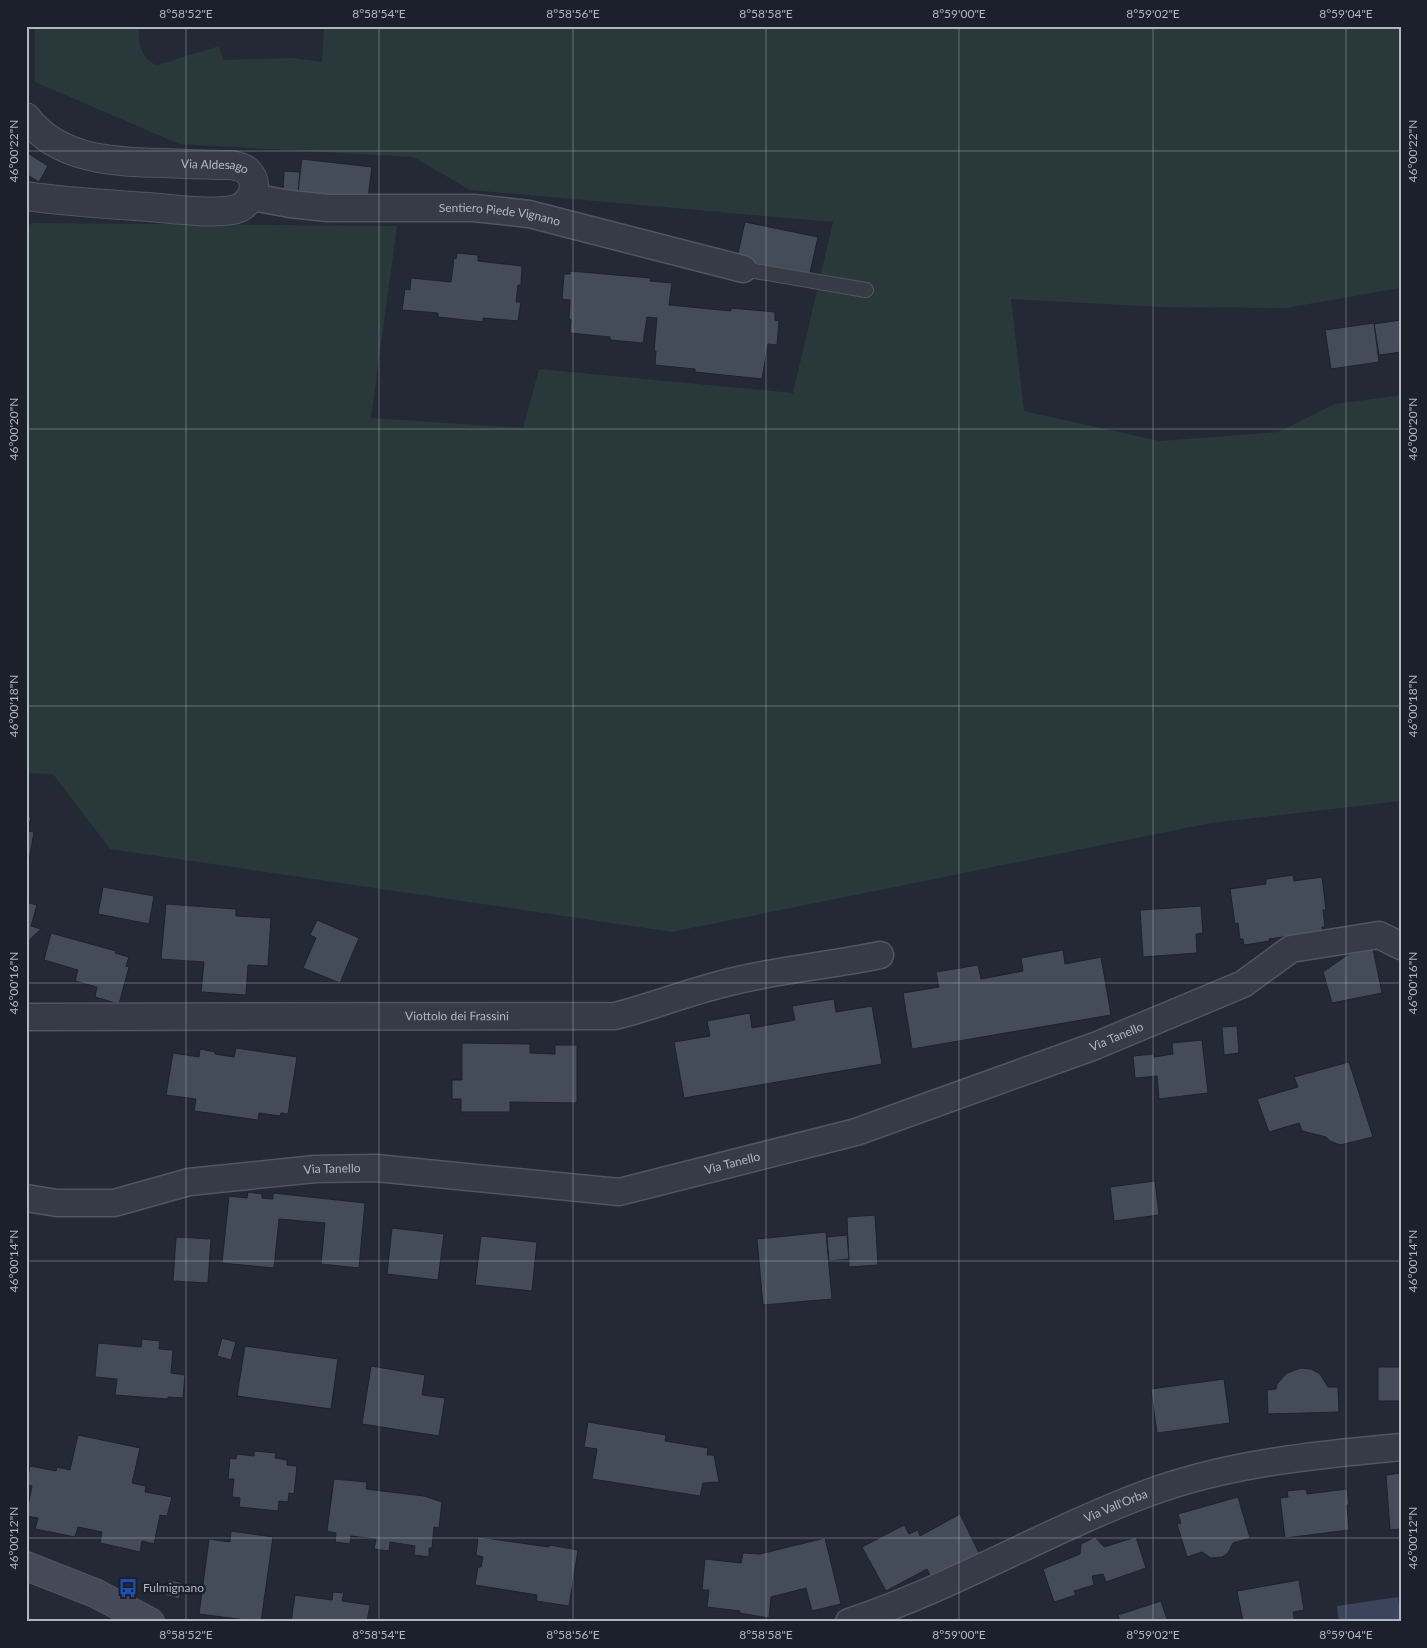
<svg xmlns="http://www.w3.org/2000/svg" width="1427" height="1648" viewBox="0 0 1427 1648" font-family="Lato,sans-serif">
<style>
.green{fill:#29383a}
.water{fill:#3a455c}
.building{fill:#444c59;stroke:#1d222c}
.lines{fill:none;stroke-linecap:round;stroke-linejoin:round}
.service-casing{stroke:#515660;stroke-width:16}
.minor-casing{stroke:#515660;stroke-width:29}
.tertiary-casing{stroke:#515660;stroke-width:30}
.secondary-casing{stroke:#515660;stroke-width:30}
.service{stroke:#363b46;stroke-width:14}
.minor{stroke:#363b46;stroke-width:26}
.tertiary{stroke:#363b46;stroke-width:28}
.secondary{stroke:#454a58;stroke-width:28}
.ticks{fill:none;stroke:#b1b6c2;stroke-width:1;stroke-opacity:0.45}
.labels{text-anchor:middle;stroke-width:5;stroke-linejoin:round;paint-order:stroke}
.street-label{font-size:12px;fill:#b1b6c2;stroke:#1b202a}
.poi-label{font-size:12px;fill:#b1b6c2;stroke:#1b202a;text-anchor:start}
.neatline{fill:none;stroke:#b1b6c2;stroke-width:2}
.ticks-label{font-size:12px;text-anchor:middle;fill:#b1b6c2}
</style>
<rect width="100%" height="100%" fill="#232935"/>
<path class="green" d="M 35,26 L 140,26 C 137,43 141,59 157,65 L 219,46 L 223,60 L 294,58 L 322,62 L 324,26 L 1401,26 L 1401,288 L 1286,308 L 1159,307 L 1011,299 L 1024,411 L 1160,441 L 1278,432 L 1335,404 L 1401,395 L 1401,801 L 1211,823 L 672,932 L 110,849 L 53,774 L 26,773 L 26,228 L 32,223 L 397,226 L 371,418 L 523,428 L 539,369 L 793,393 L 833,222 L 470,190 L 413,157 L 179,144 L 35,82 Z"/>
<path class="water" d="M 1398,1597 L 1401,1622 L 1339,1622 L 1337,1606 Z"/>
<g class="building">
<path d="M 26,152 L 48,166 L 39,182 L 26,174 Z"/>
<path d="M 302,159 L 372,167 L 367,206 L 297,197 Z"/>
<path d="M 284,171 L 300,172 L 298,193 L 283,192 Z"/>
<path d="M 745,222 L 818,237 L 809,277 L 736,262 Z"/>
<path d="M 457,253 L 478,255 L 478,261 L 522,266 L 521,285 L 518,285 L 516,302 L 521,302 L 518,321 L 483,318 L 483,322 L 438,317 L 438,313 L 402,310 L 405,289 L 410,290 L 411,278 L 451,282 L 454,258 L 456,259 Z"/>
<path d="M 570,271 L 651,278 L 650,281 L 672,283 L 669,305 L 731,311 L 731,308 L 775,312 L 775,320 L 779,321 L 777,345 L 768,344 L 762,379 L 695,372 L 695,369 L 655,365 L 656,351 L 654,351 L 657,318 L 647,317 L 643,343 L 610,340 L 610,337 L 570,333 L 571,320 L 569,319 L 570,300 L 562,299 L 564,274 L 570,274 Z"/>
<path d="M 1401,320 L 1401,352 L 1379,355 L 1374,324 Z"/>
<path d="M 1374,323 L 1379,362 L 1331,369 L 1325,330 Z"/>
<path d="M 26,816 L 31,817 L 28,831 L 34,832 L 29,860 L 26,860 Z"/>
<path d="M 1293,875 L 1294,881 L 1322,877 L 1326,910 L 1323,910 L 1325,927 L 1322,927 L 1323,934 L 1297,937 L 1297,935 L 1269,939 L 1270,941 L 1244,945 L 1243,939 L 1240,939 L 1238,923 L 1235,924 L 1230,889 L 1266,884 L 1266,879 Z"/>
<path d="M 103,887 L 154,896 L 149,924 L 98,914 Z"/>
<path d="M 26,902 L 37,905 L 31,926 L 41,929 L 26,943 Z"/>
<path d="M 166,904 L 236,909 L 236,916 L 271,918 L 268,966 L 248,965 L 246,995 L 201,992 L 204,962 L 161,959 Z"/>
<path d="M 1201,906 L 1203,933 L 1196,934 L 1197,953 L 1143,957 L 1140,910 Z"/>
<path d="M 317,920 L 359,938 L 340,983 L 303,968 L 316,938 L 310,935 Z"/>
<path d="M 51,933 L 116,951 L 115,953 L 129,957 L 126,966 L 129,967 L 119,1004 L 95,997 L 97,987 L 75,981 L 78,970 L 44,960 Z"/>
<path d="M 1373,949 L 1382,993 L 1332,1003 L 1323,972 L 1350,953 Z"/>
<path d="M 1063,950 L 1065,964 L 1101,957 L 1111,1015 L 912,1049 L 903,993 L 939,987 L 936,972 L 978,965 L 981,979 L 1023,971 L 1021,958 Z"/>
<path d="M 834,999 L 836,1012 L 872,1006 L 882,1064 L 684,1098 L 674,1042 L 710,1036 L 707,1021 L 750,1013 L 752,1028 L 795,1020 L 792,1006 Z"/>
<path d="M 1237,1026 L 1239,1053 L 1224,1055 L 1222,1027 Z"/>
<path d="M 1202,1040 L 1208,1093 L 1159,1099 L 1157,1076 L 1135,1078 L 1133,1056 L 1153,1054 L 1154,1057 L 1173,1054 L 1172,1043 Z"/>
<path d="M 462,1043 L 530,1044 L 530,1053 L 555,1054 L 555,1045 L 577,1045 L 577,1103 L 510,1102 L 510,1112 L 461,1112 L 461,1099 L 452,1099 L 452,1080 L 462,1080 Z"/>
<path d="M 236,1048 L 297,1057 L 288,1114 L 281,1113 L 280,1116 L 259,1113 L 258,1120 L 194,1111 L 196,1099 L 166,1095 L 173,1053 L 199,1057 L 200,1049 L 215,1052 L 215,1054 L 234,1057 Z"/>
<path d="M 1349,1062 L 1373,1137 L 1340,1145 L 1330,1141 L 1326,1137 L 1302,1131 L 1299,1123 L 1269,1132 L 1257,1099 L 1298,1087 L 1294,1077 Z"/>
<path d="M 1155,1181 L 1159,1215 L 1114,1221 L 1110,1187 Z"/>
<path d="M 248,1192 L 262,1194 L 262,1198 L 273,1199 L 273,1193 L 365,1203 L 359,1268 L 321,1264 L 325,1223 L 279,1219 L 274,1268 L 222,1263 L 229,1196 L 247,1198 Z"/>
<path d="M 875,1215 L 878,1265 L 849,1267 L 847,1217 Z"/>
<path d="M 392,1228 L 444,1234 L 438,1280 L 387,1274 Z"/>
<path d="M 826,1232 L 832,1299 L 763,1305 L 757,1239 Z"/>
<path d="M 847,1235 L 849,1259 L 829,1261 L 827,1237 Z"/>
<path d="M 481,1236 L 537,1242 L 532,1291 L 475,1285 Z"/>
<path d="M 176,1237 L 211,1239 L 208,1283 L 173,1281 Z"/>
<path d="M 222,1338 L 236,1342 L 231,1360 L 217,1356 Z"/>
<path d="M 142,1339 L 160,1341 L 159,1349 L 173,1350 L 171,1373 L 185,1375 L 183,1398 L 168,1397 L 168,1399 L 115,1395 L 117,1379 L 95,1377 L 98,1343 L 141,1347 Z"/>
<path d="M 245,1346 L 338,1359 L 331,1409 L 237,1396 Z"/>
<path d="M 371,1366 L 425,1375 L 422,1395 L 445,1398 L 439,1436 L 362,1424 Z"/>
<rect x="1378" y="1367" width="23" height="34"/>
<path d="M 1301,1368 L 1311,1369 L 1320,1374 L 1328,1387 L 1338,1387 L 1339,1412 L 1268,1414 L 1267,1390 L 1276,1389 L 1277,1384 L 1287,1373 Z"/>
<path d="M 1224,1379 L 1230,1423 L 1157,1433 L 1151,1389 Z"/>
<path d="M 588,1422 L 666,1435 L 665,1441 L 708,1448 L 707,1455 L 714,1455 L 719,1482 L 703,1483 L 700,1496 L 592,1479 L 597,1449 L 584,1447 Z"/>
<path d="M 78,1435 L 140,1448 L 132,1483 L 146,1486 L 145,1492 L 172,1497 L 167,1516 L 160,1515 L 154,1544 L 142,1541 L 140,1552 L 100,1543 L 102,1532 L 78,1527 L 75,1537 L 35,1529 L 38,1518 L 26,1516 L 32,1486 L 26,1485 L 30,1466 L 56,1471 L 57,1467 L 70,1470 Z"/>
<path d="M 254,1451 L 276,1453 L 275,1458 L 287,1460 L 287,1465 L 297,1466 L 294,1494 L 289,1493 L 288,1502 L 279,1501 L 278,1511 L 239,1507 L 240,1498 L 232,1497 L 234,1479 L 228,1479 L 230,1458 L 236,1459 L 237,1454 L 254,1456 Z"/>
<path d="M 1401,1473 L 1401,1529 L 1390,1530 L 1386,1475 Z"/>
<path d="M 334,1479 L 367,1482 L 366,1489 L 424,1496 L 442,1502 L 439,1528 L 434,1527 L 432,1548 L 429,1548 L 429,1557 L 414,1555 L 415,1546 L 390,1542 L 389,1551 L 374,1549 L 376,1539 L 351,1536 L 350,1544 L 335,1542 L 336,1533 L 327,1531 Z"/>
<path d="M 1306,1489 L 1307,1494 L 1347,1489 L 1349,1505 L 1347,1505 L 1349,1530 L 1285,1538 L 1280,1498 L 1288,1497 L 1287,1491 Z"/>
<path d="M 1238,1497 L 1250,1538 L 1233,1543 L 1228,1553 L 1222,1557 L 1211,1558 L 1202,1552 L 1187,1557 L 1177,1524 L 1181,1523 L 1178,1514 Z"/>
<path d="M 960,1514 L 982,1559 L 934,1584 L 927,1569 L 886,1591 L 862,1547 L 904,1525 L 909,1534 L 918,1530 L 920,1536 Z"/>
<path d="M 231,1531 L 273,1537 L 261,1622 L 199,1614 L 209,1539 L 230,1542 Z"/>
<path d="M 478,1537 L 549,1547 L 550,1545 L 578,1550 L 569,1606 L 536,1601 L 537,1595 L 475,1585 L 478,1567 L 481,1567 L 483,1557 L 476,1555 Z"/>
<path d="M 1095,1537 L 1104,1547 L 1136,1537 L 1146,1568 L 1106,1582 L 1103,1574 L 1092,1576 L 1094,1585 L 1074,1591 L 1076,1595 L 1054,1602 L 1043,1569 L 1080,1554 L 1081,1544 Z"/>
<path d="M 825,1538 L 841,1604 L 812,1611 L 806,1588 L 771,1597 L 769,1618 L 739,1613 L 740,1611 L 707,1607 L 709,1590 L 702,1590 L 705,1559 L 741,1563 L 743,1553 L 760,1554 Z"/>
<path d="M 168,1579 L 183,1583 L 179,1599 L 164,1595 Z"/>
<path d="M 1299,1580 L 1304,1610 L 1293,1612 L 1295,1622 L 1243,1621 L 1237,1591 Z"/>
<path d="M 333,1592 L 344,1593 L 342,1601 L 370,1605 L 367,1622 L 291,1622 L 295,1595 L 332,1600 Z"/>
<path d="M 1161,1601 L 1168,1622 L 1120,1622 L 1118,1615 Z"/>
</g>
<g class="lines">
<g class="service-casing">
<path id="service" d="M 743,269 L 866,290"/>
</g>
<g class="minor-casing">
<g id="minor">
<path id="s1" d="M 252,197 L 290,204 L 328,208 L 474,208 L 529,214 L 743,269"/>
<path id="s2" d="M 26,1017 L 615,1016 C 651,1007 686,993 722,984 C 773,970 828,966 880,955"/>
<path id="s3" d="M 26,1198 L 57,1203 L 114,1203 L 189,1182 L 315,1169 L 376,1168 L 619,1192 L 856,1132 L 1095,1046 L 1243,984 L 1291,949 L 1379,935 L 1401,946"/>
<path id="s4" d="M 849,1622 C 952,1588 1046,1531 1148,1493 C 1229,1463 1315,1455 1401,1447"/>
</g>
</g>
<g class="tertiary-casing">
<g id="tertiary">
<path id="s5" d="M 26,117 C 58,160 114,162 163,163 C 186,164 209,165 232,165 C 237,166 242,167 246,170 C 263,183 250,208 232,210 C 207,214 174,209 148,207 C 107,204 67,202 26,196"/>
</g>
</g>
<g class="secondary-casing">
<path id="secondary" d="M 26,1566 L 95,1593 L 150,1622"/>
</g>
<use href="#service" class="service"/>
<use href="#minor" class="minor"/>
<use href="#tertiary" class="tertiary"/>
<use href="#secondary" class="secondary"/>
</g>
<path class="ticks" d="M 186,26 L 186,1622M 379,26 L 379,1622M 573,26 L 573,1622M 766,26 L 766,1622M 959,26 L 959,1622M 1153,26 L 1153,1622M 1346,26 L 1346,1622M 26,151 L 1401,151M 26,429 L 1401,429M 26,706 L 1401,706M 26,983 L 1401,983M 26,1261 L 1401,1261M 26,1538 L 1401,1538"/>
<defs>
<g id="bus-bare" transform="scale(1.5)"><path d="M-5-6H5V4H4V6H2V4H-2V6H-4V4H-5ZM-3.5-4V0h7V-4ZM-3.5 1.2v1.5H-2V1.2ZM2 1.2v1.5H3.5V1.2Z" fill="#1a4fb4" stroke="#1b202a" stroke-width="2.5" paint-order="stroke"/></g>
</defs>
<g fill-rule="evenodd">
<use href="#bus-bare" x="128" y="1588"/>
</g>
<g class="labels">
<g class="street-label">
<text dy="4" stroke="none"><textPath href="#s5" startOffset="202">Via Aldesago</textPath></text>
<text dy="4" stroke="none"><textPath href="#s1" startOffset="249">Sentiero Piede Vignano</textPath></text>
<text dy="4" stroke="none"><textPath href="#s2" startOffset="431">Viottolo dei Frassini</textPath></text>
<text dy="4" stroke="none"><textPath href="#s3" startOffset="1120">Via Tanello</textPath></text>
<text dy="4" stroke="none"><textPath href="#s3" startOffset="715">Via Tanello</textPath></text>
<text dy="4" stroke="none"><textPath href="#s3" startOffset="310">Via Tanello</textPath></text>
<text dy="4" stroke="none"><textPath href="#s4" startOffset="291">Via Vall'Orba</textPath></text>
</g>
<g class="poi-label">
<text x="143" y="1592">Fulmignano</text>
</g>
</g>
<rect width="1427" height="1648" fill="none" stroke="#1b202a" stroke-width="55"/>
<rect x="28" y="28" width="1372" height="1592" class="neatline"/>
<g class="ticks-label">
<text x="186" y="18">8°58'52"E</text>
<text x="379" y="18">8°58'54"E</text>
<text x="573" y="18">8°58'56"E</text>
<text x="766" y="18">8°58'58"E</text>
<text x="959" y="18">8°59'00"E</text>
<text x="1153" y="18">8°59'02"E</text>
<text x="1346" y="18">8°59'04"E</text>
<text transform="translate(14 151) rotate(-90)" y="4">46°00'22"N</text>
<text transform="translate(1413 151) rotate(-90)" y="4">46°00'22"N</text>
<text transform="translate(14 429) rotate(-90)" y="4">46°00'20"N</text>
<text transform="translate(1413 429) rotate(-90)" y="4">46°00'20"N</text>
<text transform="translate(14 706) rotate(-90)" y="4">46°00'18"N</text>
<text transform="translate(1413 706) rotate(-90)" y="4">46°00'18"N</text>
<text transform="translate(14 983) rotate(-90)" y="4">46°00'16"N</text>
<text transform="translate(1413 983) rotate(-90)" y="4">46°00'16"N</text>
<text transform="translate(14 1261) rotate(-90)" y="4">46°00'14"N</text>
<text transform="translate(1413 1261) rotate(-90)" y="4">46°00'14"N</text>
<text transform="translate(14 1538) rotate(-90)" y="4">46°00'12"N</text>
<text transform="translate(1413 1538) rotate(-90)" y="4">46°00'12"N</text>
<text x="186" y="1639">8°58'52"E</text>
<text x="379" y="1639">8°58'54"E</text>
<text x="573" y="1639">8°58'56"E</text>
<text x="766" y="1639">8°58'58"E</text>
<text x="959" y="1639">8°59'00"E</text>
<text x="1153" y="1639">8°59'02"E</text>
<text x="1346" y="1639">8°59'04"E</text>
</g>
</svg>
